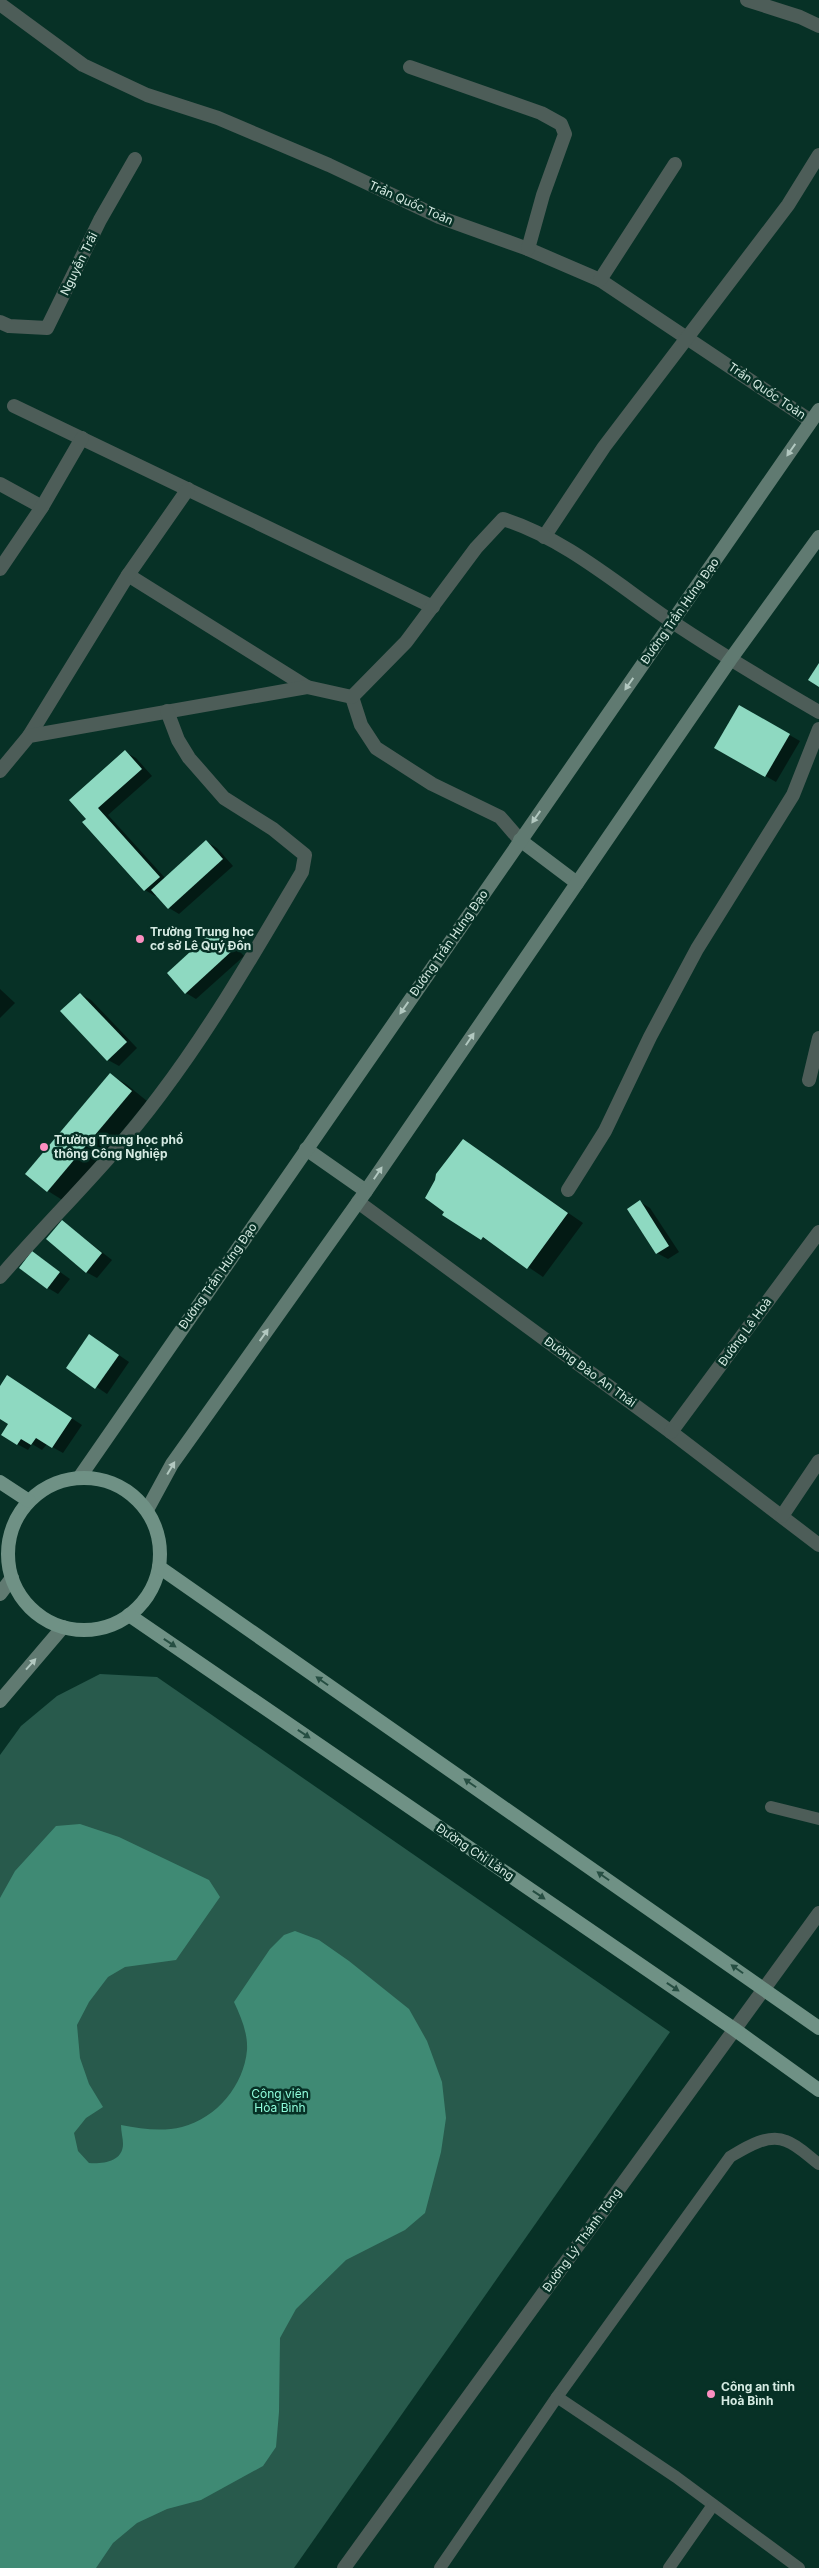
<svg xmlns="http://www.w3.org/2000/svg" width="819" height="2568" viewBox="0 0 819 2568" font-family="Inter,sans-serif">
<style>
.green{fill:#285a4c}
.water{fill:#3f8a74}
.shadow{fill:#0007}
.building{fill:#8ed9c1}
.lines{fill:none;stroke-linecap:round;stroke-linejoin:round}
.service{stroke:#4d5d58;stroke-width:12}
.minor{stroke:#4d5d58;stroke-width:14}
.tertiary{stroke:#4d5d58;stroke-width:14}
.secondary{stroke:#607a71;stroke-width:14}
.primary{stroke:#6f9185;stroke-width:14}
.oneway{fill:#b2c8c0}
.oneway2{fill:#264e42}
.poi-dot{fill:#fc8fc1;stroke:#073126;stroke-width:2}
.labels{text-anchor:middle;stroke-width:5;stroke-linejoin:round;paint-order:stroke}
.street-label{font-size:12px;fill:#d5eae2;stroke:#073126}
.poi-label{font-size:12px;font-weight:bold;fill:#d5eae2;stroke:#073126;text-anchor:start}
.park-label{font-size:12px;fill:#8ffcdb;stroke:#073126}
</style>
<rect width="100%" height="100%" fill="#073126"/>
<path class="green" d="M 100,1674 L 157,1677 L 670,2032 L 294,2568 L 0,2568 L 0,1755 L 21,1726 L 57,1696 Z"/>
<path class="water" d="M 80,1824 L 119,1837 L 209,1880 L 220,1897 L 176,1960 L 125,1967 L 108,1977 L 89,2002 L 77,2025 L 80,2058 L 89,2084 L 103,2107 L 86,2118 L 74,2133 L 78,2151 L 89,2163 C 102,2164 123,2162 123,2144 C 123,2138 121,2132 121,2125 C 142,2129 162,2132 182,2127 C 217,2118 244,2085 247,2050 C 248,2033 241,2017 234,2002 L 270,1949 L 284,1935 L 295,1931 L 319,1940 L 349,1961 L 409,2009 L 427,2041 L 442,2082 L 446,2118 L 441,2152 L 425,2213 L 405,2230 L 346,2260 L 296,2309 L 280,2338 L 279,2412 L 276,2447 L 263,2466 L 201,2500 L 167,2509 L 137,2523 L 113,2543 L 96,2568 L 0,2568 L 0,1898 L 15,1871 L 56,1826 Z"/>
<g class="shadow">
<path d="M 740,707 L 800,741 L 776,782 L 716,748 Z"/>
<path d="M 125,752 L 136,758 L 152,776 L 108,815 L 166,879 L 207,842 L 217,848 L 233,866 L 179,914 L 169,908 L 157,895 L 155,896 L 145,890 L 84,823 Z"/>
<path d="M 216,931 L 226,937 L 244,956 L 196,999 L 186,993 Z"/>
<path d="M 0,989 L 15,1003 L 0,1018 Z"/>
<path d="M 80,994 L 91,1000 L 137,1048 L 119,1066 L 108,1060 Z"/>
<path d="M 110,1075 L 126,1084 L 147,1101 L 64,1201 L 48,1191 L 27,1174 Z"/>
<path d="M 463,1141 L 583,1223 L 543,1277 L 499,1247 L 443,1215 Z"/>
<path d="M 640,1202 L 650,1208 L 679,1252 L 668,1259 L 657,1253 L 629,1209 Z"/>
<path d="M 62,1221 L 112,1260 L 97,1278 L 86,1272 Z"/>
<path d="M 32,1252 L 70,1279 L 58,1294 L 48,1288 Z"/>
<path d="M 100,1342 L 129,1362 L 107,1394 L 67,1367 Z"/>
<path d="M 18,1383 L 82,1425 L 63,1453 L 47,1444 L 42,1450 L 32,1444 L 28,1450 L 17,1444 L 10,1424 L 0,1417 L 0,1389 Z"/>
</g>
<g class="building">
<path d="M 819,663 L 819,687 L 808,680 Z"/>
<path d="M 739,705 L 790,734 L 765,777 L 714,748 Z"/>
<path d="M 125,750 L 142,769 L 98,808 L 160,877 L 144,891 L 82,822 L 86,819 L 69,800 Z"/>
<path d="M 206,840 L 223,859 L 168,909 L 151,890 Z"/>
<path d="M 215,929 L 234,949 L 185,994 L 167,973 Z"/>
<path d="M 80,993 L 127,1042 L 107,1061 L 60,1011 Z"/>
<path d="M 110,1073 L 132,1091 L 47,1192 L 25,1174 Z"/>
<path d="M 463,1139 L 568,1213 L 527,1269 L 483,1237 L 481,1240 L 442,1215 L 444,1212 L 425,1198 L 435,1180 L 436,1174 Z"/>
<path d="M 640,1200 L 669,1246 L 656,1254 L 627,1209 Z"/>
<path d="M 62,1220 L 102,1253 L 86,1273 L 46,1239 Z"/>
<path d="M 32,1251 L 60,1272 L 47,1289 L 19,1268 Z"/>
<path d="M 89,1334 L 119,1355 L 95,1389 L 66,1368 Z"/>
<path d="M 7,1375 L 72,1418 L 52,1448 L 36,1438 L 31,1445 L 21,1439 L 17,1445 L 1,1435 L 8,1424 L 0,1419 L 0,1386 Z"/>
</g>
<g class="lines">
<g class="service">
<path d="M 771,1807 L 819,1819"/>
<path d="M 557,2397 L 730,2157 C 745,2148 768,2133 786,2141 C 798,2145 809,2157 819,2164"/>
<path d="M 440,2568 L 557,2397 L 676,2477 L 799,2568"/>
<path d="M 669,2568 L 713,2505"/>
</g>
<g class="minor">
<path d="M 747,0 L 800,17 L 819,26"/>
<path d="M 0,4 L 83,65 L 147,95 L 218,118 L 329,165 L 439,217 L 528,249 L 600,280 L 811,421"/>
<path d="M 410,67 L 541,113 L 561,124 L 565,134 L 543,195 L 528,249"/>
<path d="M 600,280 L 675,164"/>
<path d="M 0,322 L 9,326 L 47,328 L 100,220 L 135,159"/>
<path d="M 14,406 L 433,607"/>
<path d="M 0,484 L 42,507"/>
<path d="M 544,537 L 604,447 L 788,205 L 819,155"/>
<path d="M 0,569 L 42,507 L 82,438"/>
<path d="M 128,575 L 307,687"/>
<path d="M 352,697 L 361,725 L 376,748 L 432,784 L 500,817 L 520,840"/>
<path d="M 29,736 L 128,575 L 188,489"/>
<path d="M 0,771 L 29,736 L 307,687 L 352,697 L 406,642 L 476,548 L 503,519 C 564,538 618,585 671,621 C 719,653 769,683 819,712"/>
<path d="M 809,1080 L 819,1038"/>
<path d="M 568,1190 L 605,1131 L 650,1037 L 697,949 L 793,795 L 819,729"/>
<path d="M 358,1202 L 671,1432 L 819,1545"/>
<path d="M 0,1277 C 53,1216 112,1160 160,1095 C 213,1025 257,948 302,872 L 305,855 L 273,829 L 224,798 L 189,758 L 178,740 L 167,711"/>
<path d="M 671,1432 L 819,1232"/>
<path d="M 782,1516 L 819,1461"/>
</g>
<path class="tertiary" d="M 344,2568 L 819,1913"/>
<g class="secondary">
<path d="M 520,840 L 577,883"/>
<path d="M 306,1149 L 366,1191"/>
<path d="M 79,1478 L 819,410"/>
<path d="M 147,1510 L 172,1464 L 366,1191 L 730,660 L 819,537"/>
<path d="M 0,1594 L 12,1578"/>
<path d="M 0,1701 L 63,1627"/>
</g>
<g class="primary">
<circle cx="84" cy="1554" r="76"/>
<path d="M 0,1482 L 29,1501"/>
<path d="M 159,1567 L 819,2028"/>
<path d="M 129,1615 L 734,2029 L 819,2090"/>
</g>
</g>
<defs><path id="oneway-solid" d="M-6-.8H1V-3.2L6.5 0L1 3.2V.8H-6Z" transform="scale(1.25)"/></defs>
<g class="oneway">
<use href="#oneway-solid" transform="translate(791 450) rotate(125)"/>
<use href="#oneway-solid" transform="translate(629 684) rotate(125)"/>
<use href="#oneway-solid" transform="translate(536 817) rotate(125)"/>
<use href="#oneway-solid" transform="translate(404 1008) rotate(125)"/>
<use href="#oneway-solid" transform="translate(470 1039) rotate(-56)"/>
<use href="#oneway-solid" transform="translate(378 1173) rotate(-56)"/>
<use href="#oneway-solid" transform="translate(264 1335) rotate(-55)"/>
<use href="#oneway-solid" transform="translate(171 1468) rotate(-59)"/>
<use href="#oneway-solid" transform="translate(31 1664) rotate(-48)"/>
</g>
<g class="oneway2">
<use href="#oneway-solid" transform="translate(170 1643) rotate(34)"/>
<use href="#oneway-solid" transform="translate(322 1681) rotate(-145)"/>
<use href="#oneway-solid" transform="translate(304 1734) rotate(34)"/>
<use href="#oneway-solid" transform="translate(470 1783) rotate(-145)"/>
<use href="#oneway-solid" transform="translate(603 1876) rotate(-145)"/>
<use href="#oneway-solid" transform="translate(539 1895) rotate(34)"/>
<use href="#oneway-solid" transform="translate(737 1969) rotate(-145)"/>
<use href="#oneway-solid" transform="translate(673 1987) rotate(34)"/>
</g>
<g class="poi-dot">
<circle cx="140" cy="939" r="5"/>
<circle cx="44" cy="1147" r="5"/>
<circle cx="711" cy="2394" r="5"/>
</g>
<g class="labels">
<g class="street-label">
<text transform="translate(411 203) rotate(24)" y="4">Trần Quốc Toản</text>
<text transform="translate(79 264) rotate(-64)" y="4">Nguyễn Trãi</text>
<text transform="translate(767 391) rotate(34)" y="4">Trần Quốc Toản</text>
<text transform="translate(680 611) rotate(-55)" y="4">Đường Trần Hưng Đạo</text>
<text transform="translate(449 943) rotate(-55)" y="4">Đường Trần Hưng Đạo</text>
<text transform="translate(218 1276) rotate(-55)" y="4">Đường Trần Hưng Đạo</text>
<text transform="translate(745 1332) rotate(-54)" y="4">Đường Lê Hoà</text>
<text transform="translate(590 1372) rotate(36)" y="4">Đường Đào An Thái</text>
<text transform="translate(475 1852) rotate(34)" y="4">Đường Chi Lăng</text>
<text transform="translate(582 2240) rotate(-54)" y="4">Đường Lý Thánh Tông</text>
</g>
<g class="poi-label">
<text x="150" y="936">Trường Trung học<tspan x="150" dy="14">cơ sở Lê Quý Đôn</tspan></text>
<text x="54" y="1144">Trường Trung học phổ<tspan x="54" dy="14">thông Công Nghiệp</tspan></text>
<text x="721" y="2391">Công an tỉnh<tspan x="721" dy="14">Hoà Bình</tspan></text>
</g>
<g class="park-label">
<text x="280" y="2098">Công viên<tspan x="280" dy="14">Hòa Bình</tspan></text>
</g>
</g>
</svg>
